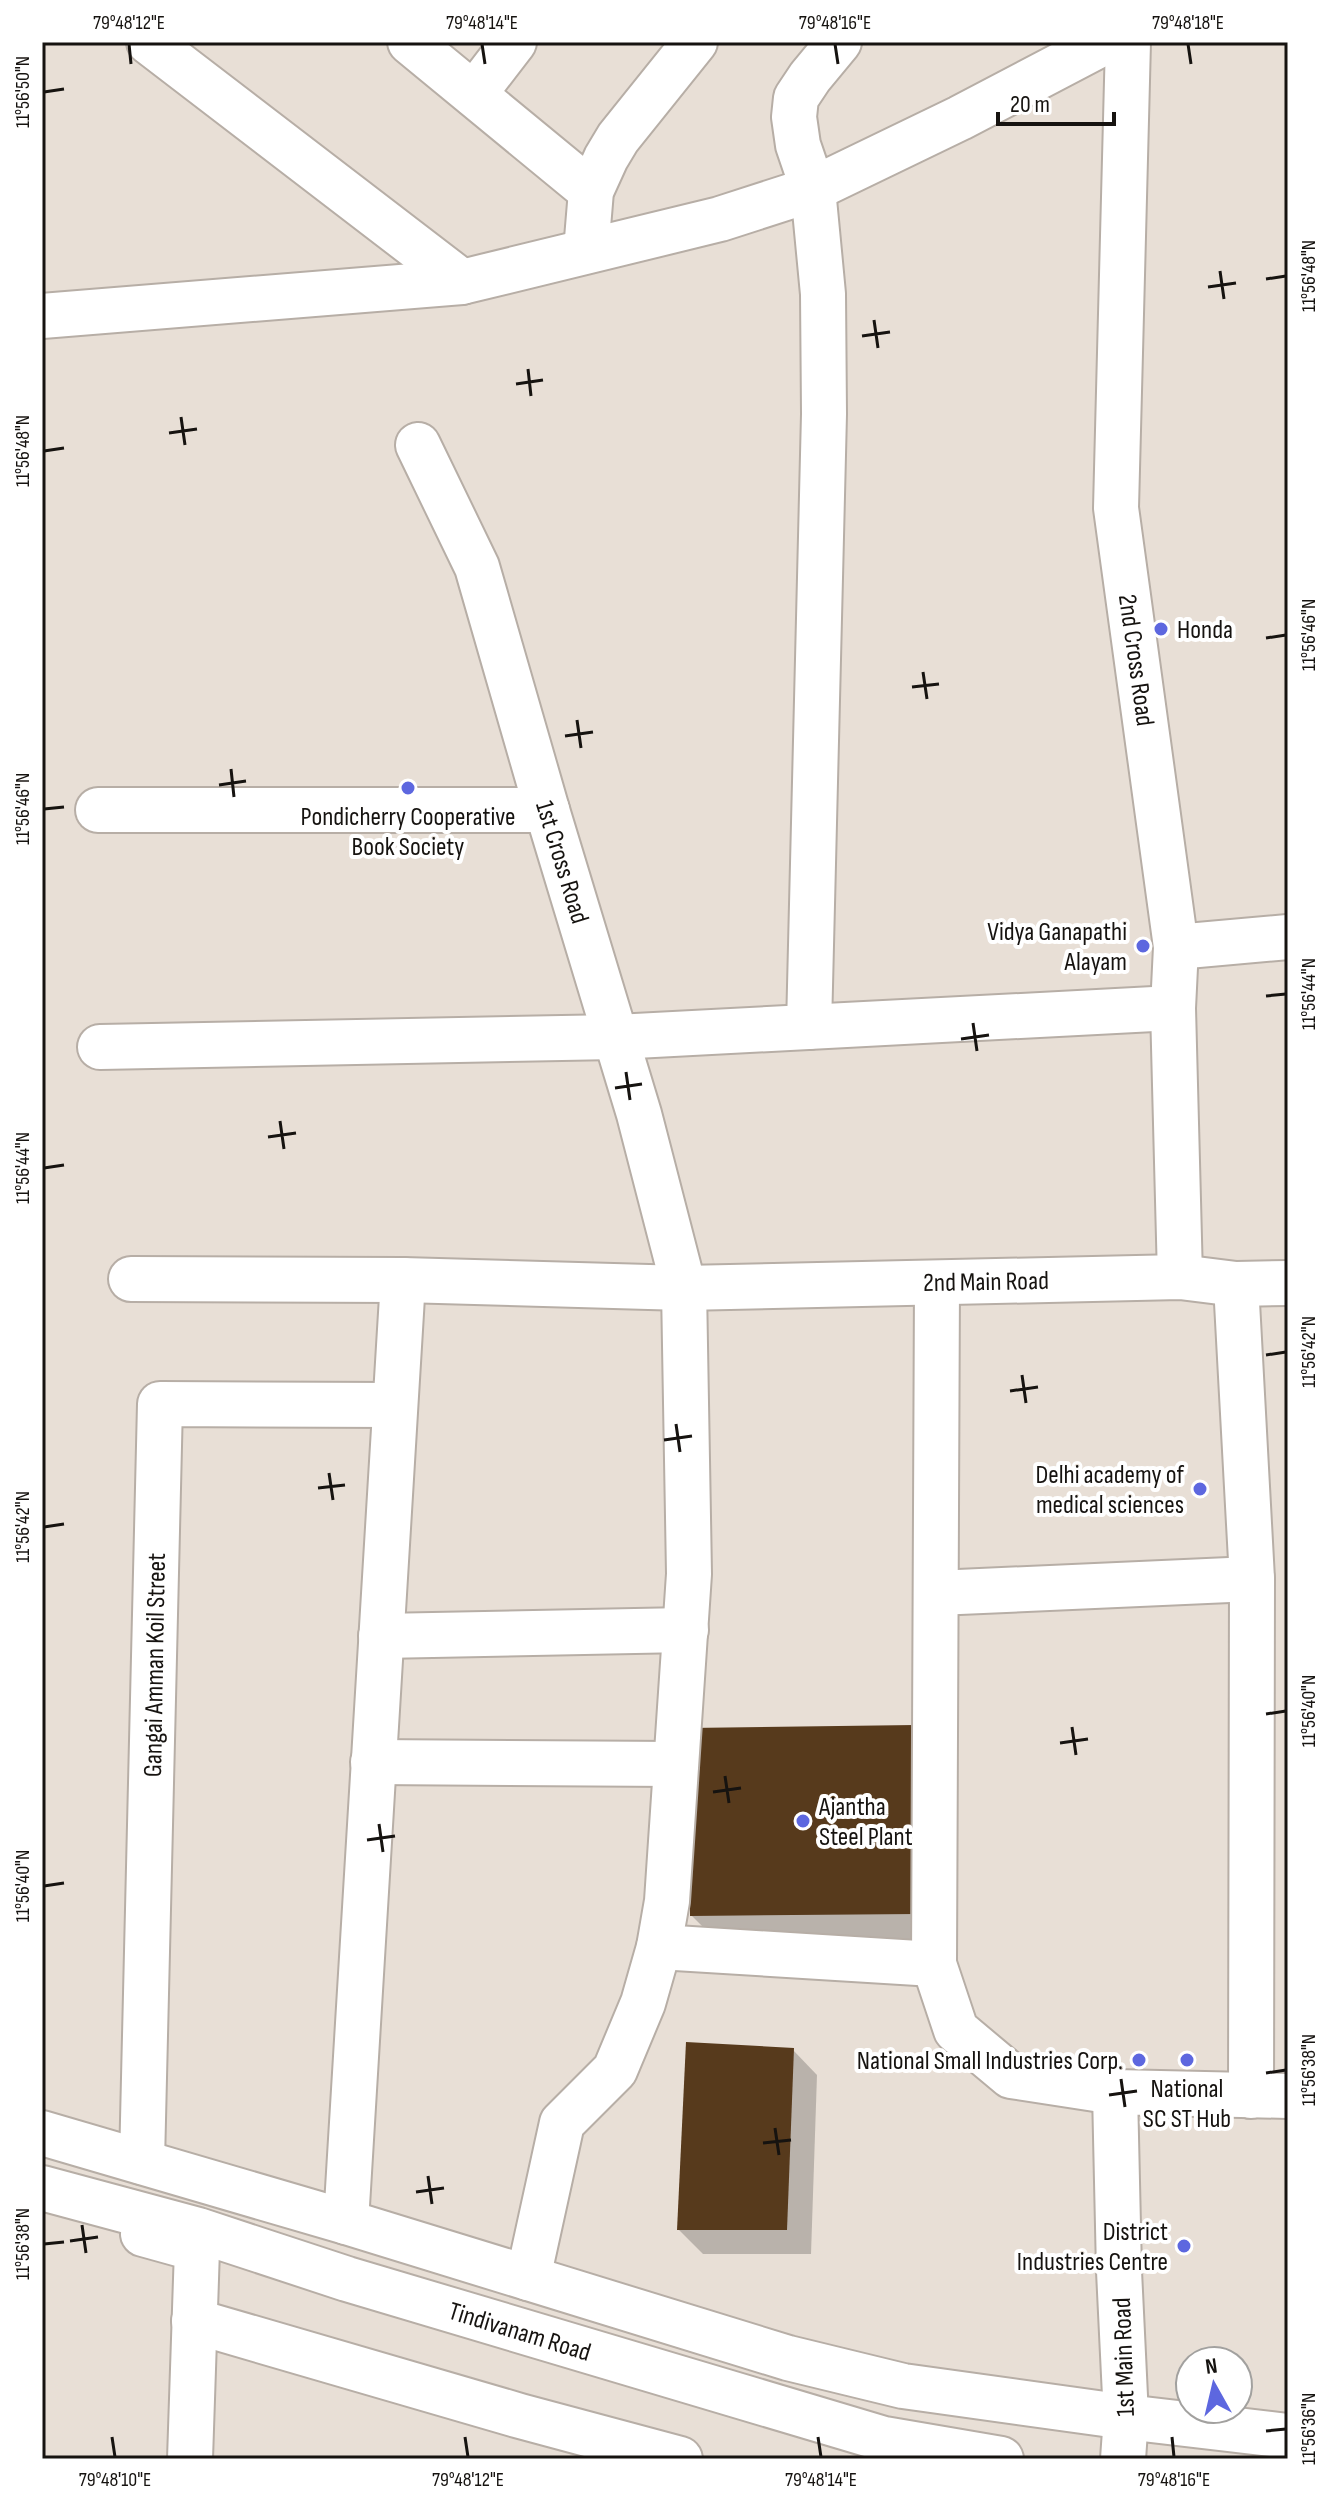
<svg xmlns="http://www.w3.org/2000/svg" width="1330" height="2501" viewBox="0 0 1330 2501" font-family="'Sofia Sans Condensed',sans-serif">
<style>
.shadow{fill:#0003}
.building{fill:#573a1c}
.lines{fill:none;stroke-linecap:round;stroke-linejoin:round}
.minor-casing{stroke:#b7aea6;stroke-width:48}
.highway-casing{stroke:#b7aea6;stroke-width:48}
.minor{stroke:#fff;stroke-width:44}
.highway{stroke:#fff;stroke-width:44}
.ticks{fill:none;stroke:#161310;stroke-width:3}
.poi-dot{fill:#5d67df;stroke:#fff;stroke-width:3}
.labels{text-anchor:middle;stroke-width:8;stroke-linejoin:round;paint-order:stroke}
.poi-label{font-size:26px;fill:#161310;stroke:#fff;text-anchor:end}
.street-label{font-size:26px;fill:#161310;stroke:#fff}
.neatline{fill:none;stroke:#161310;stroke-width:3}
.ticks-label{font-size:20px;text-anchor:middle;fill:#161310}
</style>
<rect width="100%" height="100%" fill="#e8dfd6"/>
<g class="shadow">
<path d="M 947,1759 L 948,1945 L 724,1948 L 692,1916 Z"/>
<path d="M 793,2050 L 817,2075 L 811,2254 L 703,2254 L 679,2230 Z"/>
</g>
<g class="building">
<path d="M 915,1725 L 917,1914 L 690,1916 L 689,1728 Z"/>
<path d="M 686,2042 L 794,2048 L 787,2230 L 677,2230 Z"/>
</g>
<g class="lines">
<g class="minor-casing">
<g id="minor">
<path d="M 149,42 L 462,282"/>
<path d="M 410,42 L 591,191"/>
<path d="M 1128,42 L 1116,508 L 1176,947 L 1173,1008 L 1180,1277"/>
<path d="M 474,94 L 514,42"/>
<path d="M 586,251 L 591,191 L 606,158 L 618,138 L 695,42"/>
<path d="M 42,316 L 462,282 L 720,219 L 813,189 L 960,118 L 1105,42"/>
<path d="M 418,445 L 477,567 L 547,810 L 639,1114 L 684,1288 L 689,1574 L 667,1901 L 659,1947 L 643,2003 L 615,2070 L 562,2123 L 528,2278"/>
<path d="M 98,810 L 547,810"/>
<path d="M 1176,947 L 1288,937"/>
<path d="M 809,1027 L 824,414 L 823,294 L 813,189 L 798,145 L 794,117 L 796,98 L 810,77 L 839,42"/>
<path d="M 100,1047 L 616,1037 L 1173,1008"/>
<path d="M 131,1279 L 403,1280 L 684,1288 L 1180,1277 L 1236,1284 L 1288,1283"/>
<path d="M 937,1283 L 934,1964 L 956,2030 L 1011,2076 L 1115,2092"/>
<path d="M 1236,1284 L 1252,1579 L 1251,2096"/>
<path d="M 936,1593 L 1252,1579"/>
<path d="M 381,1636 L 686,1630"/>
<path d="M 373,1762 L 676,1764"/>
<path d="M 659,1947 L 934,1964"/>
<path d="M 142,2162 L 160,1404 L 395,1405"/>
<path d="M 346,2222 L 403,1280"/>
<path d="M 143,2234 L 197,2249 L 190,2459"/>
<path d="M 194,2321 L 520,2416 L 680,2459"/>
<path d="M 1123,2459 L 1126,2417 L 1119,2271 L 1115,2092 L 1288,2096"/>
</g>
</g>
<g class="highway-casing">
<g id="highway">
<path d="M 42,2133 L 346,2222 L 788,2358 L 903,2386 L 1126,2417 L 1288,2436"/>
<path d="M 42,2188 L 198,2230 L 347,2279 L 884,2439 L 1001,2459"/>
</g>
</g>
<use href="#minor" class="minor"/>
<use href="#highway" class="highway"/>
</g>
<path class="ticks" d="M 129,44 L 131,64M 482,44 L 485,64M 835,44 L 838,64M 1188,44 L 1191,64M 44,92 L 64,89M 1220,271 L 1224,299M 1266,279 L 1286,276M 1208,287 L 1236,283M 874,320 L 878,348M 862,336 L 890,332M 528,369 L 531,396M 516,384 L 543,380M 181,417 L 185,445M 169,433 L 197,429M 44,451 L 64,448M 1266,638 L 1286,635M 923,672 L 927,699M 912,687 L 939,684M 577,720 L 581,748M 565,736 L 593,732M 231,769 L 234,797M 219,785 L 246,781M 44,809 L 64,807M 1266,996 L 1286,994M 973,1023 L 977,1051M 961,1039 L 989,1035M 626,1072 L 630,1100M 615,1088 L 642,1084M 280,1121 L 284,1149M 268,1137 L 296,1133M 44,1168 L 64,1165M 1266,1355 L 1286,1352M 1022,1375 L 1026,1403M 1010,1391 L 1038,1387M 676,1424 L 680,1452M 664,1440 L 692,1436M 329,1473 L 333,1500M 318,1488 L 345,1485M 44,1527 L 64,1524M 1266,1714 L 1286,1711M 1072,1727 L 1076,1755M 1060,1743 L 1088,1739M 725,1776 L 729,1803M 713,1792 L 741,1788M 379,1824 L 383,1852M 367,1840 L 395,1836M 44,1886 L 64,1883M 1266,2073 L 1286,2070M 1121,2079 L 1125,2107M 1109,2095 L 1137,2091M 775,2128 L 779,2155M 763,2143 L 791,2140M 428,2176 L 432,2204M 416,2192 L 444,2188M 82,2225 L 86,2253M 70,2241 L 98,2237M 44,2244 L 64,2242M 1266,2431 L 1286,2429M 112,2437 L 115,2457M 465,2437 L 468,2457M 818,2437 L 821,2457M 1172,2437 L 1174,2457"/>
<g class="poi-dot">
<circle cx="1161" cy="629" r="8"/>
<circle cx="408" cy="788" r="8"/>
<circle cx="1143" cy="946" r="8"/>
<circle cx="1200" cy="1489" r="8"/>
<circle cx="803" cy="1821" r="8"/>
<circle cx="1139" cy="2060" r="8"/>
<circle cx="1187" cy="2060" r="8"/>
<circle cx="1184" cy="2246" r="8"/>
</g>
<g class="labels">
<g class="poi-label">
<text x="1177" y="638" text-anchor="start">Honda</text>
<text x="408" y="825" text-anchor="middle">Pondicherry Cooperative<tspan x="408" dy="30">Book Society</tspan></text>
<text x="1127" y="940">Vidya Ganapathi<tspan x="1127" dy="30">Alayam</tspan></text>
<text x="1184" y="1483">Delhi academy of<tspan x="1184" dy="30">medical sciences</tspan></text>
<text x="819" y="1815" text-anchor="start">Ajantha<tspan x="819" dy="30">Steel Plant</tspan></text>
<text x="1123" y="2069">National Small Industries Corp.</text>
<text x="1187" y="2097" text-anchor="middle">National<tspan x="1187" dy="30">SC ST Hub</tspan></text>
<text x="1168" y="2240">District<tspan x="1168" dy="30">Industries Centre</tspan></text>
</g>
<g class="street-label">
<text transform="translate(1137 660) rotate(82)" y="9">2nd Cross Road</text>
<text transform="translate(563 862) rotate(73)" y="9">1st Cross Road</text>
<text transform="translate(986 1281) rotate(-1)" y="9">2nd Main Road</text>
<text transform="translate(154 1665) rotate(-89)" y="9">Gangai Amman Koil Street</text>
<text transform="translate(520 2331) rotate(17)" y="9">Tindivanam Road</text>
<text transform="translate(1123 2357) rotate(-92)" y="9">1st Main Road</text>
</g>
</g>
<rect width="1330" height="2501" fill="none" stroke="#ffffff" stroke-width="88"/>
<g transform="translate(1214 2385) rotate(352)"><circle r="38" fill="#ffffff" stroke="#a2a19f" stroke-width="2"/>
<path d="M0-6L14 30L0 20L-14 30Z" fill="#5d67df"/>
<text y="-12" font-size="22" font-weight="bold" text-anchor="middle" fill="#161310">N</text>
</g>
<path d="M998 112v12h116v-12" fill="none" stroke="#161310" stroke-width="4"/>
<text x="1010" y="112" font-size="24" fill="#161310" stroke="#ffffff" stroke-width="6" paint-order="stroke">20 m</text>
<rect x="44" y="44" width="1242" height="2413" class="neatline"/>
<g class="ticks-label">
<text x="129" y="29">79°48'12"E</text>
<text x="482" y="29">79°48'14"E</text>
<text x="835" y="29">79°48'16"E</text>
<text x="1188" y="29">79°48'18"E</text>
<text transform="translate(22 92) rotate(-90)" y="7">11°56'50"N</text>
<text transform="translate(1308 276) rotate(-90)" y="7">11°56'48"N</text>
<text transform="translate(22 451) rotate(-90)" y="7">11°56'48"N</text>
<text transform="translate(1308 635) rotate(-90)" y="7">11°56'46"N</text>
<text transform="translate(22 809) rotate(-90)" y="7">11°56'46"N</text>
<text transform="translate(1308 994) rotate(-90)" y="7">11°56'44"N</text>
<text transform="translate(22 1168) rotate(-90)" y="7">11°56'44"N</text>
<text transform="translate(1308 1352) rotate(-90)" y="7">11°56'42"N</text>
<text transform="translate(22 1527) rotate(-90)" y="7">11°56'42"N</text>
<text transform="translate(1308 1711) rotate(-90)" y="7">11°56'40"N</text>
<text transform="translate(22 1886) rotate(-90)" y="7">11°56'40"N</text>
<text transform="translate(1308 2070) rotate(-90)" y="7">11°56'38"N</text>
<text transform="translate(22 2244) rotate(-90)" y="7">11°56'38"N</text>
<text transform="translate(1308 2429) rotate(-90)" y="7">11°56'36"N</text>
<text x="115" y="2486">79°48'10"E</text>
<text x="468" y="2486">79°48'12"E</text>
<text x="821" y="2486">79°48'14"E</text>
<text x="1174" y="2486">79°48'16"E</text>
</g>
</svg>
